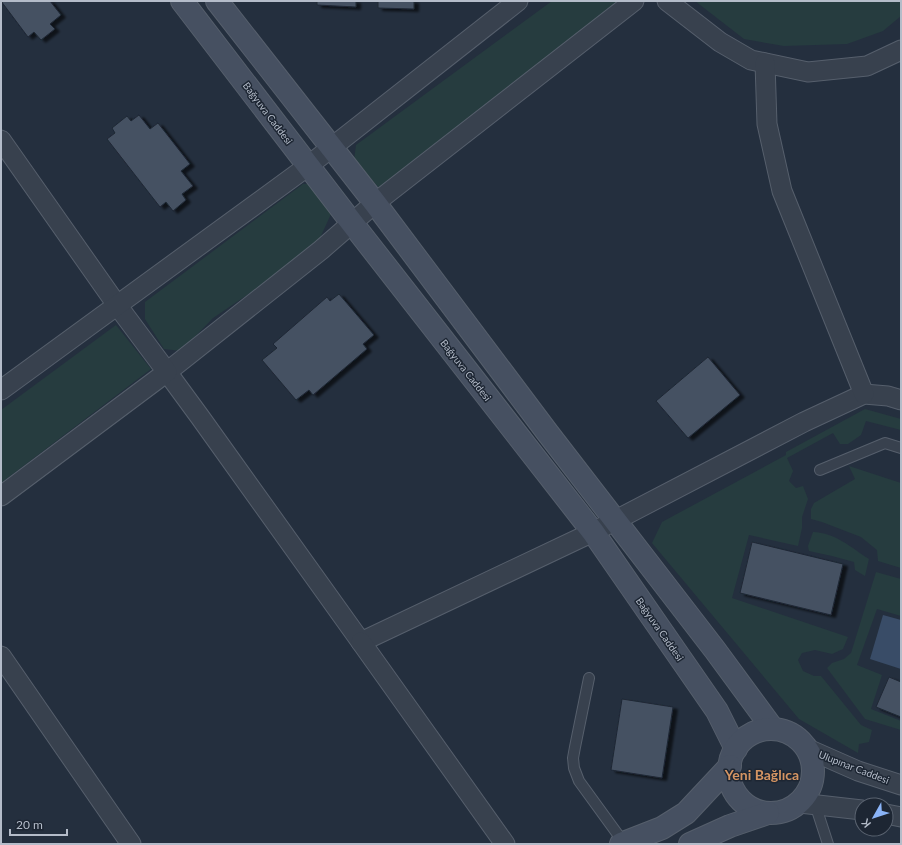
<svg xmlns="http://www.w3.org/2000/svg" width="902" height="845" viewBox="0 0 902 845" font-family="Lato,sans-serif">
<style>
.green{fill:#263c3f}
.water{fill:#394c67}
.building{fill:#455162;stroke:#1f2835;filter:url(#shadow)}
.lines{fill:none;stroke-linecap:round;stroke-linejoin:round}
.lane-casing{stroke:#565f6c;stroke-width:12}
.street-casing{stroke:#565f6c;stroke-width:21}
.secondary-casing{stroke:#565f6c;stroke-width:24}
.lane{stroke:#38414e;stroke-width:10}
.street{stroke:#38414e;stroke-width:19}
.secondary{stroke:#465061;stroke-width:22}
.labels{text-anchor:middle;stroke-width:3;stroke-linejoin:round;paint-order:stroke}
.street-label{font-size:10px;fill:#b4bcc9;stroke:#1d2633}
.district-label{font-size:14px;font-weight:bold;fill:#d59563;stroke:#1d2633}
</style>
<defs>
<filter id="shadow"><feDropShadow dx="4.5" dy="2.5" stdDeviation="1" flood-color="#0009"/></filter>
</defs>
<rect width="100%" height="100%" fill="#242f3e"/>
<g class="green">
<path d="M 552,1 L 628,1 L 380,189 L 354,160 L 356,145 Z"/>
<path d="M 695,1 L 901,1 L 901,16 L 883,31 L 847,44 L 784,46 L 744,39 Z"/>
<path d="M 303,184 L 314,184 L 331,214 L 315,249 L 213,318 L 181,351 L 164,349 L 145,319 L 145,302 Z"/>
<path d="M 116,325 L 151,369 L 1,483 L 1,410 Z"/>
<path d="M 865,409 L 901,419 L 901,430 L 866,421 L 861,435 L 848,444 L 840,444 L 833,433 L 787,458 L 793,471 L 789,481 L 796,488 L 803,486 L 808,499 L 802,517 L 802,528 L 798,546 L 749,535 L 732,598 L 848,637 L 843,649 L 832,654 L 815,650 L 802,653 L 798,660 L 803,671 L 814,676 L 821,676 L 861,725 L 872,730 L 869,742 L 859,744 L 858,753 L 799,719 L 652,543 L 662,522 L 786,455 L 786,452 Z"/>
<path d="M 849,466 L 901,483 L 901,568 L 878,561 L 877,550 L 861,537 L 822,522 L 811,519 L 811,509 L 814,503 L 855,479 Z"/>
<path d="M 813,532 C 836,533 850,547 869,559 L 865,576 L 855,570 L 854,562 L 832,556 L 809,551 L 808,546 Z"/>
<path d="M 876,572 L 901,579 L 901,616 L 877,609 L 857,665 L 882,675 L 871,709 L 901,721 L 901,730 L 865,719 L 827,668 L 832,663 L 844,659 L 851,653 Z"/>
</g>
<path class="water" d="M 883,615 L 901,620 L 901,669 L 870,659 Z"/>
<g class="building">
<path d="M 1,1 L 50,1 L 61,15 L 50,24 L 55,29 L 41,40 L 34,32 L 28,37 Z"/>
<path d="M 317,1 L 356,1 L 356,7 L 317,5 Z"/>
<path d="M 378,1 L 414,1 L 414,9 L 378,8 Z"/>
<path d="M 139,115 L 150,129 L 158,123 L 190,164 L 181,171 L 193,186 L 182,194 L 186,200 L 173,211 L 166,202 L 160,207 L 107,139 L 115,133 L 112,128 L 127,116 L 131,121 Z"/>
<path d="M 339,294 L 374,335 L 363,344 L 367,349 L 313,395 L 309,390 L 296,400 L 262,360 L 277,348 L 273,344 L 327,297 L 330,301 Z"/>
<path d="M 708,357 L 740,395 L 688,438 L 656,401 Z"/>
<path d="M 752,542 L 843,564 L 831,615 L 740,593 Z"/>
<path d="M 889,677 L 901,682 L 901,717 L 876,707 Z"/>
<path d="M 622,699 L 673,707 L 662,778 L 611,770 Z"/>
</g>
<g class="lines">
<g class="lane-casing">
<g id="lane">
<path d="M 820,470 L 885,443 L 901,448"/>
<path d="M 589,678 L 575,747 L 573,758 L 574,768 L 579,781 L 624,843"/>
<path d="M 815,804 L 828,844"/>
</g>
</g>
<g class="street-casing">
<g id="street">
<path d="M 634,1 L 375,203 L 321,250 L 167,372 L 200,417 L 361,642 L 593,532 L 804,422 L 864,394 L 888,396 L 901,400"/>
<path d="M 667,1 L 720,42 L 751,60 L 808,72 L 867,66 L 901,50"/>
<path d="M 765,63 L 767,124 L 782,191 L 864,394"/>
<path d="M 1,140 L 117,305 L 167,372 L 1,496"/>
<path d="M 1,390 L 308,166 L 518,1"/>
<path d="M 361,642 L 505,844"/>
<path d="M 1,656 L 131,844"/>
<path d="M 808,749 L 858,771 L 901,785"/>
<path d="M 800,803 L 862,810"/>
<path d="M 886,814 L 901,817"/>
</g>
</g>
<g class="secondary-casing">
<g id="secondary">
<path d="M 182,1 L 352,223 L 593,532 L 717,711 L 736,749"/>
<path d="M 217,1 L 375,203 L 547,432 L 715,650 L 773,729"/>
<circle cx="771" cy="771" r="42"/>
<path d="M 621,844 L 662,828 L 686,813 L 730,766"/>
<path d="M 690,844 L 730,826 L 768,813"/>
</g>
</g>
<use href="#lane" class="lane"/>
<use href="#street" class="street"/>
<use href="#secondary" class="secondary"/>
</g>
<g class="labels">
<g class="street-label">
<text transform="translate(268 113) rotate(53)" y="4">Bağyuva Caddesi</text>
<text transform="translate(466 370) rotate(52)" y="4">Bağyuva Caddesi</text>
<text transform="translate(660 629) rotate(55)" y="4">Bağyuva Caddesi</text>
<text transform="translate(854 767) rotate(21)" y="4">Ulupınar Caddesi</text>
</g>
<g class="district-label">
<text x="762" y="780">Yeni Bağlıca</text>
</g>
</g>
<rect width="902" height="845" fill="none" stroke="#b4bcc9" stroke-width="4"/>
<g transform="translate(874 817) rotate(231)"><circle r="19" fill="#1d2633" stroke="#59626f"/>
<path d="M0-3L7 15L0 10L-7 15Z" fill="#8ab4f8"/>
<text y="-6" font-size="11" font-weight="bold" text-anchor="middle" fill="#b4bcc9">K</text>
</g>
<path d="M10 829v6h57v-6" fill="none" stroke="#b4bcc9" stroke-width="2"/>
<text x="16" y="829" font-size="12" fill="#b4bcc9" stroke="#1d2633" stroke-width="3" paint-order="stroke">20 m</text>
</svg>
